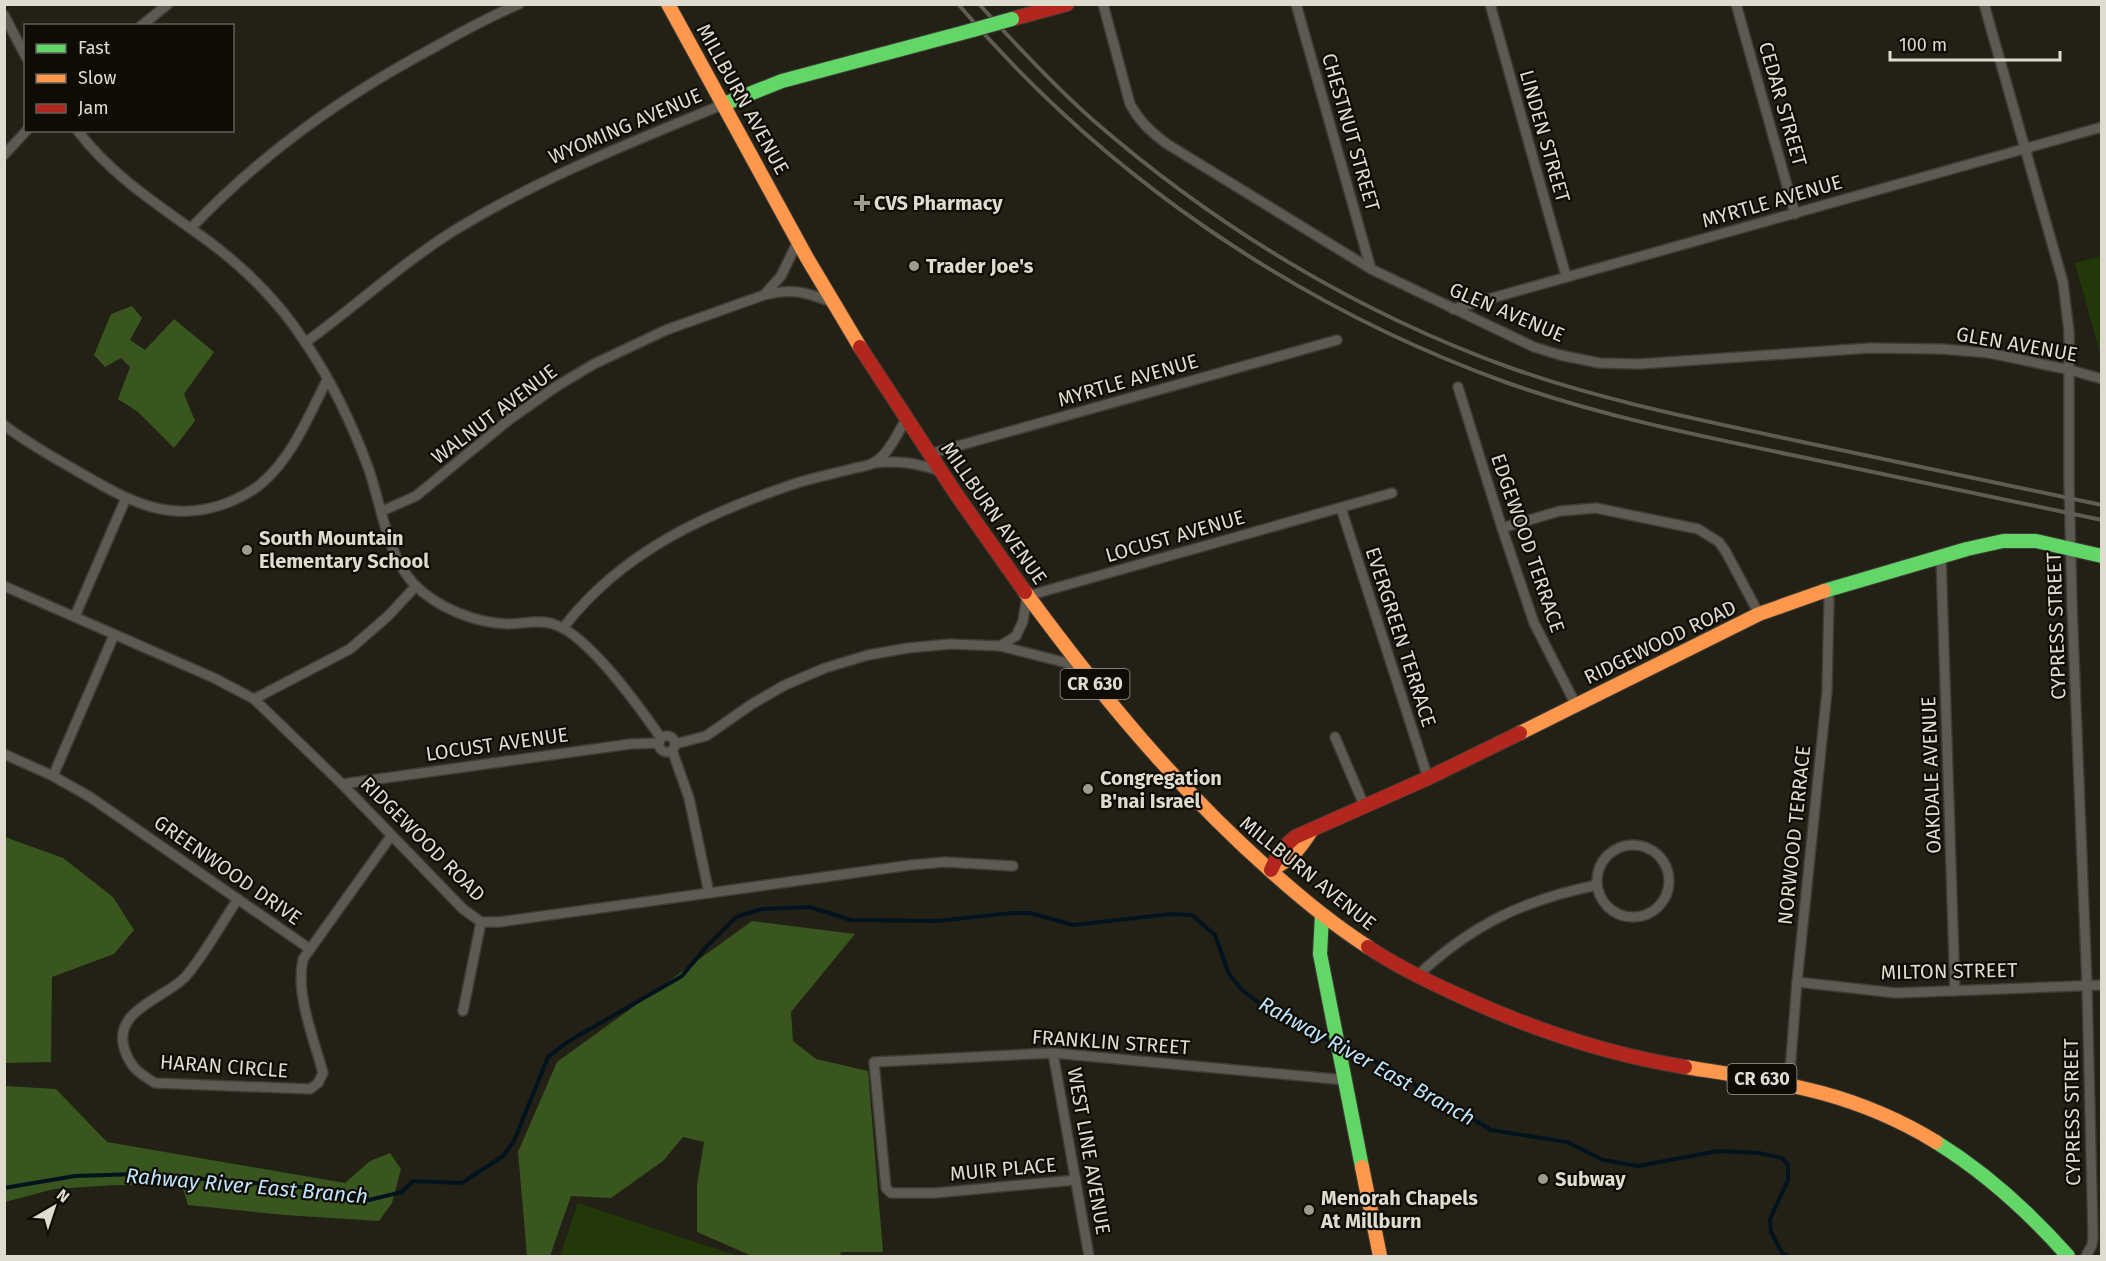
<svg xmlns="http://www.w3.org/2000/svg" width="2106" height="1261" viewBox="0 0 2106 1261" font-family="'Fira Sans',sans-serif">
<style>
.green{fill:#223809}
.forest{fill:#38561d}
.lines{fill:none;stroke-linecap:round;stroke-linejoin:round}
.stream{stroke:#03131e;stroke-width:4}
.street-casing{stroke:#3e3c34;stroke-width:12}
.fast-casing{stroke:#3e3c34;stroke-width:16}
.slow-casing{stroke:#3e3c34;stroke-width:16}
.jam-casing{stroke:#3e3c34;stroke-width:16}
.street{stroke:#5d5a52;stroke-width:9}
.fast{stroke:#63d668;stroke-width:14}
.slow{stroke:#ff974d;stroke-width:14}
.jam{stroke:#b3261e;stroke-width:14}
.rail{stroke:#5e5c53;stroke-width:4}
.fast-bridge-casing{stroke:#3e3c34;stroke-width:16;stroke-linecap:butt}
.fast-bridge{stroke:#63d668;stroke-width:14}
.poi-dot{fill:#9d9a8e;stroke:#0f0c05;stroke-width:2}
.labels{text-anchor:middle;stroke-width:4.5;stroke-linejoin:round;paint-order:stroke}
.shield{fill:#0f0c05;stroke:#a19d92;stroke-width:1.5}
.shield-label{font-size:18px;font-weight:bold;fill:#dfdbcf}
.street-label{font-size:20px;fill:#dfdbcf;stroke:#0f0c05}
.poi-label{font-size:20px;font-weight:bold;fill:#dfdbcf;stroke:#0f0c05;text-anchor:start}
.water-label{font-size:21px;font-style:italic;fill:#bfe4fd;stroke:#0f0c05}
</style>
<rect width="100%" height="100%" fill="#232016"/>
<g class="green">
<path d="M 2101,256 L 2102,256 L 2101,357 L 2075,263 Z"/>
<path d="M 578,1203 L 738,1256 L 560,1256 Z"/>
</g>
<g class="forest">
<path d="M 132,306 L 142,318 L 130,340 L 145,350 L 174,319 L 214,352 L 184,394 L 195,421 L 174,448 L 138,412 L 118,399 L 130,367 L 121,358 L 105,367 L 94,355 L 111,314 Z"/>
<path d="M 5,837 L 63,858 L 113,897 L 134,930 L 114,954 L 52,977 L 51,1062 L 5,1063 Z"/>
<path d="M 752,921 L 855,934 L 791,1012 L 793,1041 L 816,1059 L 868,1071 L 883,1252 L 841,1252 L 840,1256 L 752,1256 L 697,1232 L 697,1185 L 704,1142 L 683,1137 L 663,1161 L 611,1198 L 571,1196 L 550,1256 L 527,1256 L 518,1152 L 557,1062 Z"/>
<path d="M 5,1086 L 56,1089 L 107,1142 L 345,1183 L 370,1161 L 390,1153 L 401,1169 L 392,1203 L 379,1221 L 284,1215 L 188,1205 L 182,1186 L 116,1185 L 54,1189 L 5,1202 Z"/>
</g>
<g class="lines">
<g class="stream">
<path d="M 1344,1047 L 1380,1064 L 1491,1130 L 1567,1142 L 1603,1160 L 1638,1166 L 1718,1151 L 1759,1153 L 1782,1158 L 1788,1165 L 1788,1180 L 1770,1219 L 1771,1232 L 1782,1253 L 1787,1256"/>
<path d="M 4,1188 L 75,1176 L 137,1174 L 294,1186 L 369,1200 L 402,1192 L 413,1181 L 462,1183 L 503,1156 L 514,1141 L 548,1057 L 569,1041 L 682,976 L 707,946 L 736,917 L 762,909 L 810,907 L 851,920 L 937,921 L 1012,913 L 1030,913 L 1073,925 L 1171,914 L 1192,915 L 1215,935 L 1229,974 L 1242,990 L 1275,1015 L 1334,1043"/>
</g>
<g class="street-casing">
<g id="street">
<path d="M 1103,4 L 1130,104 C 1140,122 1151,132 1167,144 L 1371,269 L 1534,347 L 1560,355 L 1599,363 L 1639,364 L 1870,348 L 1942,349 L 1989,353 L 2070,370 L 2102,379"/>
<path d="M 1296,4 L 1371,269"/>
<path d="M 1490,4 L 1566,276"/>
<path d="M 1736,4 L 1795,214"/>
<path d="M 1984,4 L 2063,282 L 2069,332 L 2069,481 L 2072,606 L 2087,985 L 2093,1236 L 2092,1245 L 2086,1256"/>
<path d="M 4,15 L 26,57"/>
<path d="M 141,26 L 168,4"/>
<path d="M 77,130 C 108,171 149,199 190,228 C 234,258 276,297 305,342 C 331,380 352,424 368,467 C 381,503 387,556 414,584 C 437,608 476,623 508,624 C 523,624 539,619 553,624 C 588,634 640,708 661,738"/>
<path d="M 4,155 L 27,130"/>
<path d="M 191,228 C 264,152 340,98 433,48 C 461,32 489,17 519,4"/>
<path d="M 765,294 L 781,276 L 798,241"/>
<path d="M 1453,309 L 2102,127"/>
<path d="M 306,342 C 356,306 402,263 455,230 C 540,178 632,142 724,104"/>
<path d="M 1458,387 L 1502,528 L 1534,623 L 1576,705"/>
<path d="M 4,425 C 27,443 53,457 77,471 C 127,500 169,525 227,503 C 239,498 252,492 262,483 C 293,456 309,415 327,380"/>
<path d="M 929,454 L 1337,340"/>
<path d="M 873,463 C 899,460 914,463 938,470"/>
<path d="M 1341,508 L 1428,778"/>
<path d="M 382,511 L 416,496 L 510,419 L 557,386 L 594,364 L 666,330 L 764,295 C 794,288 804,292 832,302"/>
<path d="M 1502,528 L 1560,511 L 1596,508 L 1698,529 L 1719,542 L 1726,552 L 1759,614"/>
<path d="M 1941,557 L 1955,991"/>
<path d="M 4,586 L 214,678 L 254,699 L 342,784 L 463,909 L 481,922 L 499,922 L 911,865 L 945,862 L 1013,866"/>
<path d="M 75,616 L 126,498"/>
<path d="M 563,628 C 622,551 707,513 797,483 C 816,477 836,473 855,468 C 860,467 868,466 873,463 C 888,456 897,433 906,420"/>
<path d="M 1000,646 L 1016,636 L 1023,621 L 1027,596 L 1392,493"/>
<path d="M 254,699 L 350,649 L 388,616 L 416,586"/>
<circle cx="667" cy="744" r="8"/>
<path d="M 1335,737 L 1364,805"/>
<path d="M 675,744 L 706,736 L 752,704 L 785,685 L 825,668 L 868,655 L 908,648 L 950,644 L 1000,646 L 1079,666"/>
<path d="M 672,750 L 689,798 L 709,893"/>
<path d="M 4,754 L 53,776 L 90,797 L 310,949"/>
<path d="M 53,776 L 114,635"/>
<path d="M 342,784 L 630,744 L 659,743"/>
<circle cx="1633" cy="881" r="36"/>
<path d="M 238,899 C 221,924 206,952 187,975 C 168,998 110,1009 125,1051 C 132,1069 139,1073 155,1083 L 310,1089 L 318,1083 L 323,1073 C 314,1039 295,994 303,959 L 391,836"/>
<path d="M 1418,975 C 1473,924 1524,900 1597,885"/>
<path d="M 1797,982 L 1896,993 L 2102,985"/>
<path d="M 463,1011 L 481,922"/>
<path d="M 1053,1053 L 1089,1256"/>
<path d="M 1789,1084 L 1797,982 L 1827,691 L 1829,600 L 1826,590"/>
<path d="M 1076,1180 L 935,1193 L 891,1193 L 886,1188 L 874,1062 L 1053,1053 L 1345,1080"/>
</g>
</g>
<g class="fast-casing">
<g id="fast">
<path d="M 724,104 L 782,81 L 973,30"/>
<path d="M 1824,591 L 1967,549 L 2003,541 L 2036,541 L 2102,556"/>
<path d="M 1322,915 L 1320,954 L 1362,1167"/>
<path d="M 1936,1142 C 1986,1173 2029,1212 2068,1256"/>
</g>
</g>
<g class="slow-casing">
<g id="slow">
<path d="M 668,4 L 807,258 L 860,347"/>
<path d="M 1025,592 C 1099,693 1178,789 1272,872 C 1302,899 1334,925 1368,947"/>
<path d="M 1520,733 L 1759,614 L 1824,591"/>
<path d="M 1271,870 C 1291,859 1299,850 1311,831"/>
<path d="M 1685,1067 C 1778,1082 1853,1091 1936,1142"/>
<path d="M 1362,1167 L 1380,1256"/>
</g>
</g>
<g class="jam-casing">
<g id="jam">
<path d="M 1012,19 L 1067,4"/>
<path d="M 860,347 L 956,494 L 1025,592"/>
<path d="M 1271,870 L 1280,851 L 1295,837 L 1428,778 L 1520,733"/>
<path d="M 1368,947 C 1396,966 1427,981 1458,995 C 1531,1029 1606,1054 1685,1067"/>
</g>
</g>
<use href="#street" class="street"/>
<use href="#fast" class="fast"/>
<use href="#slow" class="slow"/>
<use href="#jam" class="jam"/>
<g class="rail">
<path d="M 958,4 C 1102,174 1295,306 1505,382 C 1598,415 1695,435 1792,455 C 1895,477 1998,499 2102,520"/>
<path d="M 979,4 C 1016,45 1053,85 1094,121 C 1216,227 1358,313 1511,368 C 1604,401 1701,420 1798,441 C 1899,462 2000,484 2102,505"/>
</g>
<g class="fast-bridge-casing">
<path id="fast-bridge" d="M 973,30 L 1012,19"/>
</g>
<use href="#fast-bridge" class="fast-bridge"/>
</g>
<g class="poi-dot">
<path d="M859 194h6v6h6v6h-6v6h-6v-6h-6v-6h6z"/>
<circle cx="914" cy="266" r="6"/>
<circle cx="247" cy="550" r="6"/>
<circle cx="1088" cy="789" r="6"/>
<circle cx="1543" cy="1179" r="6"/>
<circle cx="1309" cy="1210" r="6"/>
</g>
<g class="labels">
<g class="shield">
<rect x="1060.5" y="669" width="69" height="30" rx="4.5"/>
<rect x="1727.5" y="1064" width="69" height="30" rx="4.5"/>
</g>
<g class="shield-label">
<text x="1095" y="690">CR 630</text>
<text x="1762" y="1085">CR 630</text>
</g>
<g class="street-label">
<text transform="translate(743 99) rotate(61)" y="7">MILLBURN AVENUE</text>
<text transform="translate(1783 104) rotate(74)" y="7">CEDAR STREET</text>
<text transform="translate(625 126) rotate(-23)" y="7">WYOMING AVENUE</text>
<text transform="translate(1351 132) rotate(74)" y="7">CHESTNUT STREET</text>
<text transform="translate(1545 136) rotate(74)" y="7">LINDEN STREET</text>
<text transform="translate(1772 201) rotate(-16)" y="7">MYRTLE AVENUE</text>
<text transform="translate(1507 312) rotate(23)" y="7">GLEN AVENUE</text>
<text transform="translate(2017 344) rotate(10)" y="7">GLEN AVENUE</text>
<text transform="translate(1128 380) rotate(-16)" y="7">MYRTLE AVENUE</text>
<text transform="translate(494 414) rotate(-37)" y="7">WALNUT AVENUE</text>
<text transform="translate(994 513) rotate(55)" y="7">MILLBURN AVENUE</text>
<text transform="translate(1175 536) rotate(-16)" y="7">LOCUST AVENUE</text>
<text transform="translate(1528 543) rotate(71)" y="7">EDGEWOOD TERRACE</text>
<text transform="translate(2056 626) rotate(-92)" y="7">CYPRESS STREET</text>
<text transform="translate(1401 637) rotate(72)" y="7">EVERGREEN TERRACE</text>
<text transform="translate(1660 642) rotate(-26)" y="7">RIDGEWOOD ROAD</text>
<text transform="translate(497 744) rotate(-8)" y="7">LOCUST AVENUE</text>
<text transform="translate(1931 775) rotate(-92)" y="7">OAKDALE AVENUE</text>
<text transform="translate(1794 835) rotate(-84)" y="7">NORWOOD TERRACE</text>
<text transform="translate(423 839) rotate(45)" y="7">RIDGEWOOD ROAD</text>
<text transform="translate(228 870) rotate(35)" y="7">GREENWOOD DRIVE</text>
<text transform="translate(1308 873) rotate(39)" y="7">MILLBURN AVENUE</text>
<text transform="translate(1949 971) rotate(-1)" y="7">MILTON STREET</text>
<text transform="translate(1111 1042) rotate(4)" y="7">FRANKLIN STREET</text>
<text transform="translate(224 1066) rotate(4)" y="7">HARAN CIRCLE</text>
<text transform="translate(2072 1112) rotate(-91)" y="7">CYPRESS STREET</text>
<text transform="translate(1089 1151) rotate(80)" y="7">WEST LINE AVENUE</text>
<text transform="translate(1003 1169) rotate(-5)" y="7">MUIR PLACE</text>
</g>
<g class="poi-label">
<text x="874" y="210">CVS Pharmacy</text>
<text x="926" y="273">Trader Joe's</text>
<text x="259" y="545">South Mountain<tspan x="259" dy="23">Elementary School</tspan></text>
<text x="1100" y="785">Congregation<tspan x="1100" dy="23">B'nai Israel</tspan></text>
<text x="1555" y="1186">Subway</text>
<text x="1321" y="1205">Menorah Chapels<tspan x="1321" dy="23">At Millburn</tspan></text>
</g>
<g class="water-label">
<text transform="translate(1367 1061) rotate(29)" y="7">Rahway River East Branch</text>
<text transform="translate(247 1186) rotate(5)" y="7">Rahway River East Branch</text>
</g>
</g>
<rect width="2106" height="1261" fill="none" stroke="#dfdbcf" stroke-width="12"/>
<rect x="24" y="24" width="210" height="108" fill="#0f0c05" stroke="#625f56" stroke-width="1.5"/>
<rect x="36" y="44" width="30" height="9" fill="#63d668" stroke="#625f56" stroke-width="1.5"/>
<text x="78" y="54" font-size="18" fill="#dfdbcf">Fast</text>
<rect x="36" y="74" width="30" height="9" fill="#ff974d" stroke="#625f56" stroke-width="1.5"/>
<text x="78" y="84" font-size="18" fill="#dfdbcf">Slow</text>
<rect x="36" y="104" width="30" height="9" fill="#b3261e" stroke="#625f56" stroke-width="1.5"/>
<text x="78" y="114" font-size="18" fill="#dfdbcf">Jam</text>
<g transform="translate(54 1207) rotate(39)" stroke="#0f0c05" stroke-width="4.5" paint-order="stroke">
<path d="M0-4.5L10 22L0 15L-10 22Z" fill="#dfdbcf"/>
<text y="-9" font-size="16" font-weight="bold" text-anchor="middle" fill="#dfdbcf">N</text>
</g>
<path d="M1890 51v9h170v-9" fill="none" stroke="#dfdbcf" stroke-width="3"/>
<text x="1899" y="51" font-size="18" fill="#dfdbcf" stroke="#0f0c05" stroke-width="4.5" paint-order="stroke">100 m</text>
</svg>
